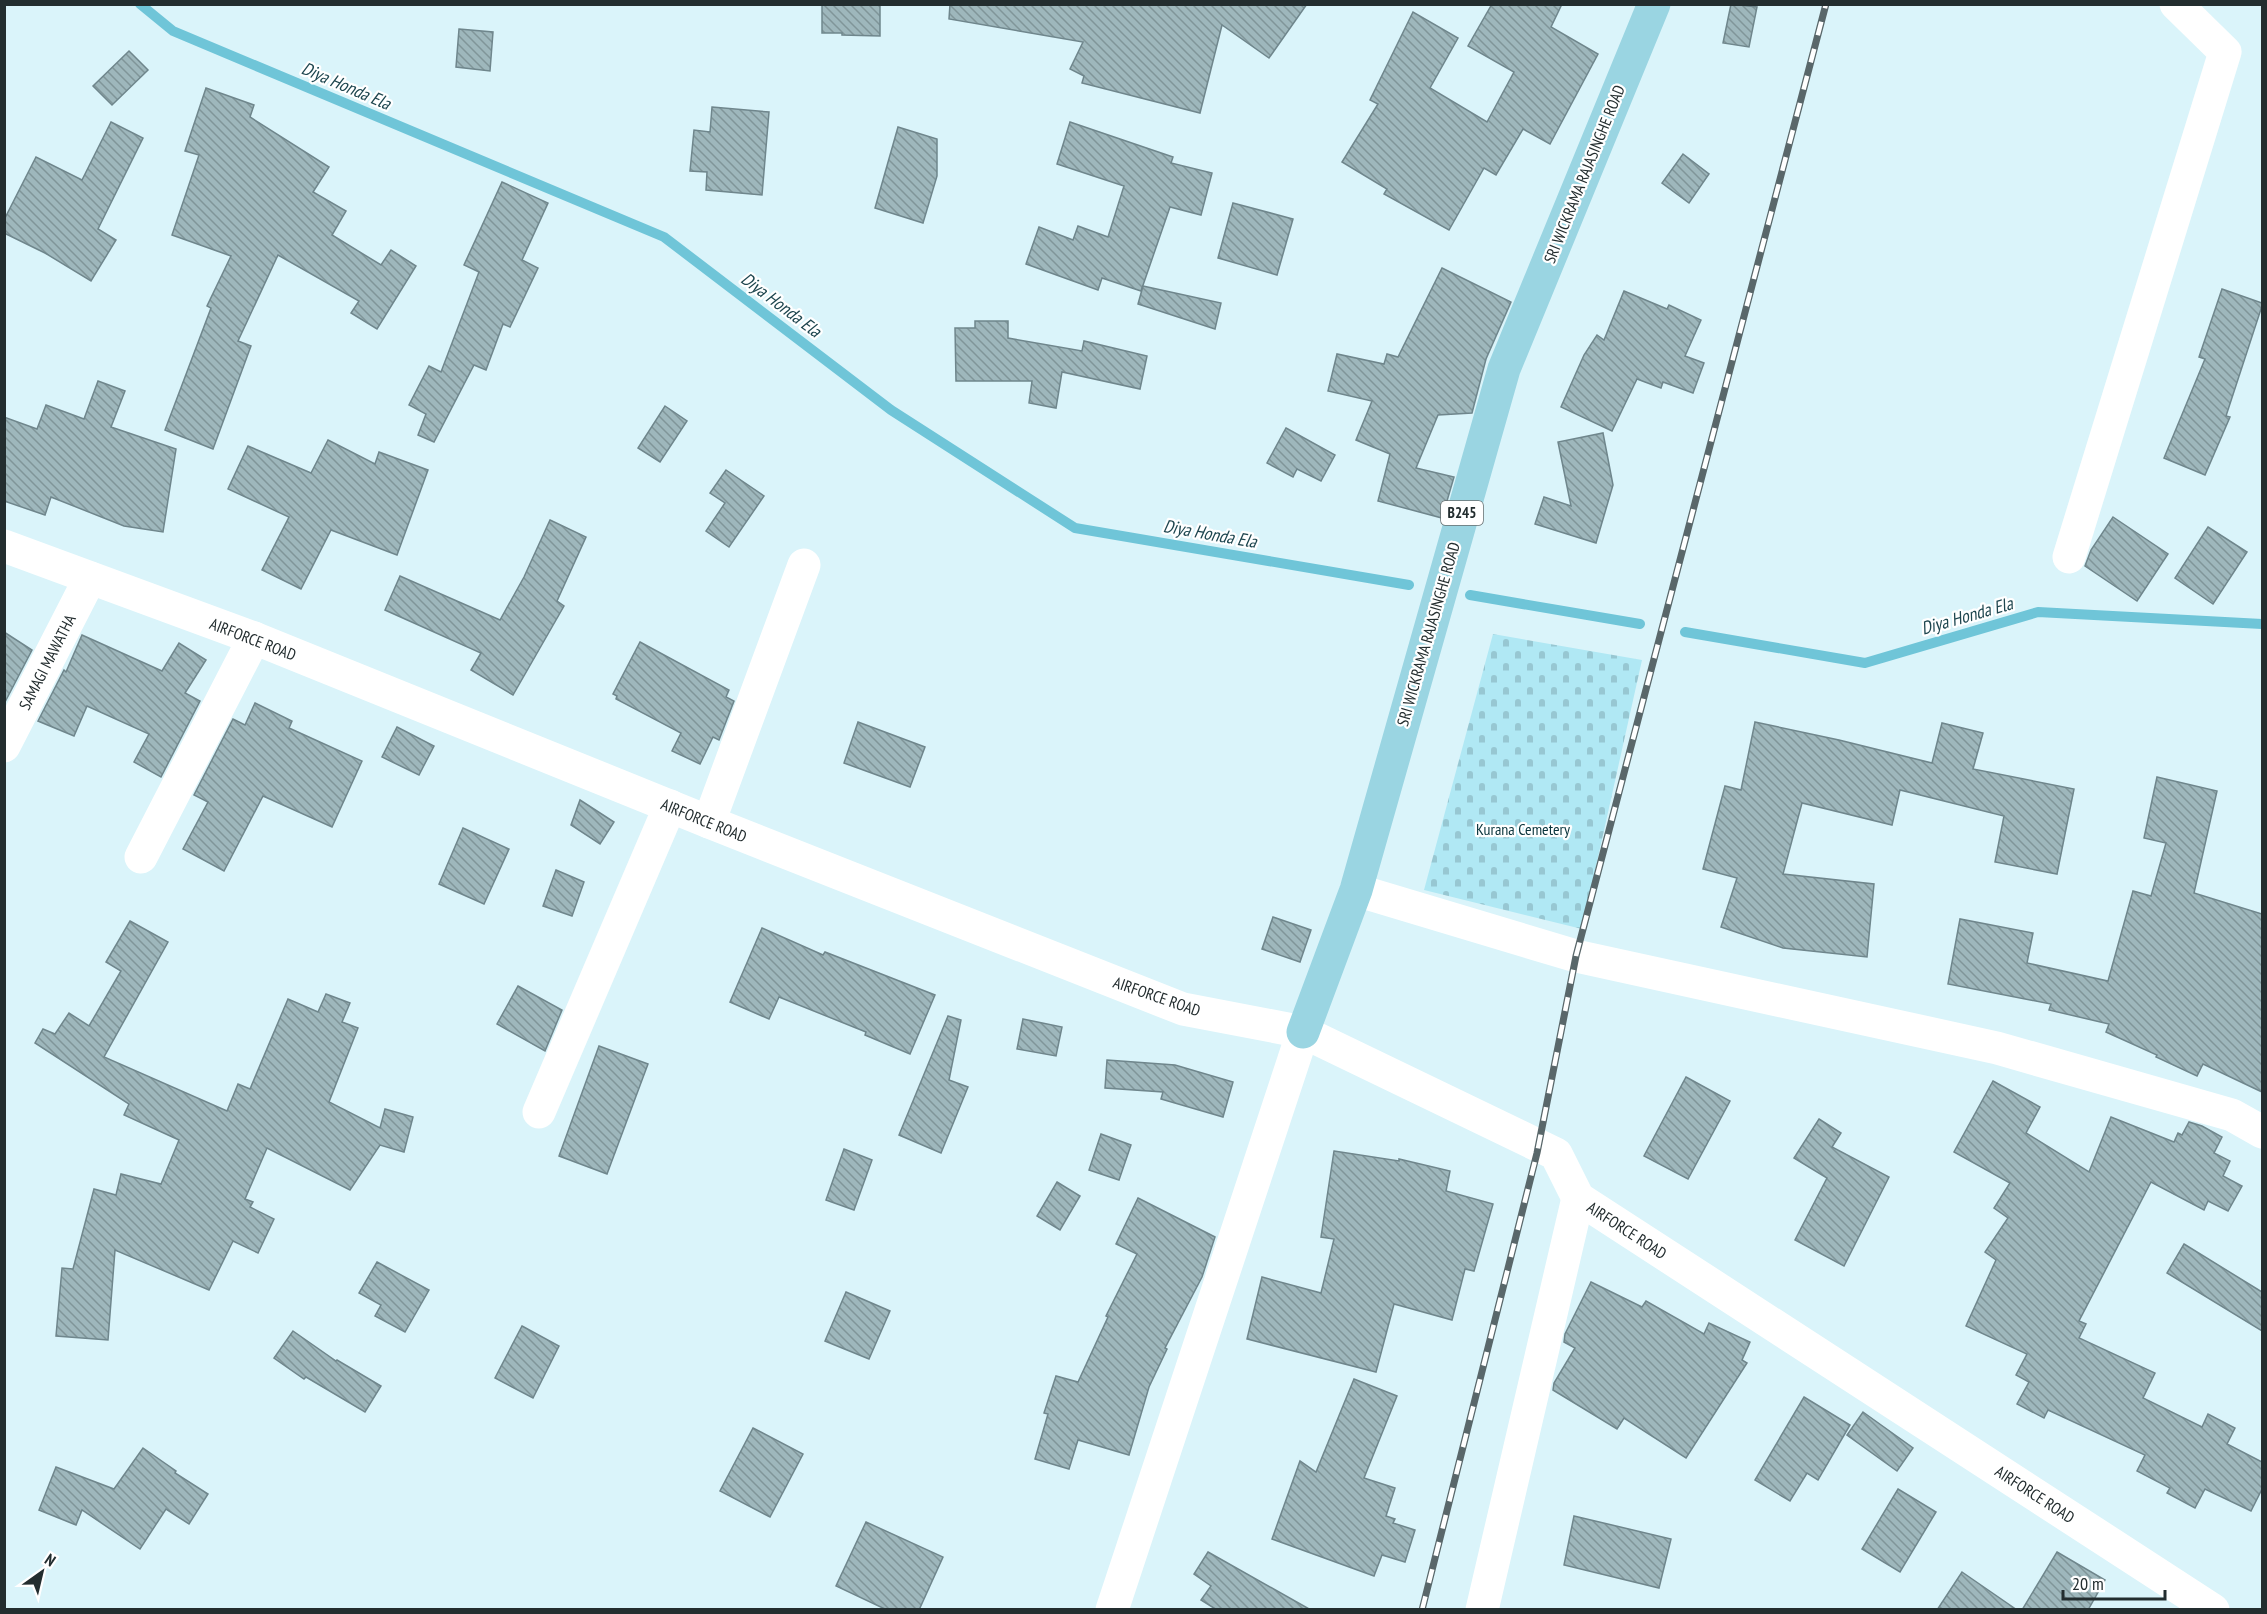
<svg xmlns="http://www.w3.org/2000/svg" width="2267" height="1614" viewBox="0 0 2267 1614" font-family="'PT Sans Narrow',sans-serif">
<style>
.cemetery{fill:url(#cemetery-stones)}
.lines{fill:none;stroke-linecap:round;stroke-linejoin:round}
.stream{stroke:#6fc5d8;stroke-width:10}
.building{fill:url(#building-back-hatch);stroke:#6f868c;stroke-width:1.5}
.minor{stroke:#fff;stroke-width:33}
.tertiary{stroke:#fff;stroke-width:33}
.primary{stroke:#9ad5e2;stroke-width:33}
.rail-casing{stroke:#59676a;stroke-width:7}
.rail{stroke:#fff;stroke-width:4.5;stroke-dasharray:14;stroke-linecap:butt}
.labels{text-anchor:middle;stroke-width:4.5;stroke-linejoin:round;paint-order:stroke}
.shield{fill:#fff;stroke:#656c6d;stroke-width:1.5}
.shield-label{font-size:15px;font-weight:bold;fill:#232d2f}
.street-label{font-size:16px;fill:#232d2f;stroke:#fff}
.park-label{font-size:16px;fill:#0a353d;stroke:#fff}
.water-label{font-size:18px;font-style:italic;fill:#1e464f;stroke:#fff}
</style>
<defs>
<pattern id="cemetery-stones" width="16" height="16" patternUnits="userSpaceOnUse" patternTransform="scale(1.5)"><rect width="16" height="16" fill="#b0e8f4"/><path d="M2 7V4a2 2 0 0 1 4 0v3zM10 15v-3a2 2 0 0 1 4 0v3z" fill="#97c7d2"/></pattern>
<pattern id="building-back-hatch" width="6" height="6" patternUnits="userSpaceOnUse" patternTransform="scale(1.5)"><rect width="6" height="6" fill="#9eb7bc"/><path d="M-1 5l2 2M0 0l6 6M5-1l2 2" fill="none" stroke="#809599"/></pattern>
</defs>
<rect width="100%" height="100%" fill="#daf4fa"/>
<path class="cemetery" d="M 1493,634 L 1642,660 L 1582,929 L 1424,890 Z"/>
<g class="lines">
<g class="stream">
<path d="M 140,4 L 173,31 L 664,237 L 891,410 L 1075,528 L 1409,585"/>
<path d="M 1470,595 L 1640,624"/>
<path d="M 1685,632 L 1865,663 L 2038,612 L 2262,624"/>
</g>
</g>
<g class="building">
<path d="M 822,4 L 880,4 L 880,36 L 842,35 L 842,33 L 822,33 Z"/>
<path d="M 950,4 L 1307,4 L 1269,58 L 1222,25 L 1200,113 L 1082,83 L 1084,76 L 1070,69 L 1083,42 L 949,19 Z"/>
<path d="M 1492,4 L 1562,4 L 1551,27 L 1598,54 L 1550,144 L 1523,129 L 1496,175 L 1484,168 L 1449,230 L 1384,194 L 1387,189 L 1342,162 L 1378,104 L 1370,100 L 1413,12 L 1458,38 L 1430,88 L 1487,122 L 1514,72 L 1468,46 Z"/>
<path d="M 1731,4 L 1757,7 L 1749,47 L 1723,43 Z"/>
<path d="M 459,29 L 493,32 L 490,71 L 456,67 Z"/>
<path d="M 129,51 L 148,70 L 112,105 L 93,86 Z"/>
<path d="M 206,88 L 254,105 L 250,117 L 329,167 L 313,192 L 346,211 L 332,235 L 381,265 L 391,250 L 416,266 L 377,329 L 351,313 L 359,301 L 278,255 L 238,341 L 251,346 L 213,449 L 165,430 L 211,308 L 207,306 L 231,256 L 172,235 L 199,155 L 185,151 Z"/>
<path d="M 712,107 L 769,112 L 762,195 L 706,190 L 707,172 L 690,171 L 694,130 L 710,132 Z"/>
<path d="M 111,122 L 143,138 L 98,229 L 116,240 L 91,281 L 45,253 L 4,233 L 4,220 L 36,157 L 82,180 Z"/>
<path d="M 1070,122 L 1173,157 L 1171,163 L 1212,173 L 1201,215 L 1170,207 L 1141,291 L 1102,278 L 1098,290 L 1026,264 L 1039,227 L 1073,240 L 1078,226 L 1108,237 L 1124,186 L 1057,164 Z"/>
<path d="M 898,127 L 937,139 L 937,176 L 923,223 L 875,208 Z"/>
<path d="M 1683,154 L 1709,174 L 1689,203 L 1662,183 Z"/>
<path d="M 502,182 L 548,203 L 522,260 L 538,268 L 510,327 L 503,324 L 486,370 L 474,365 L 434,442 L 418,435 L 426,414 L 409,405 L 429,366 L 441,372 L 479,272 L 464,265 Z"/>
<path d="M 1233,203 L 1293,219 L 1277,275 L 1218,258 Z"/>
<path d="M 1442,268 L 1511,302 L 1486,359 L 1472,413 L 1438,415 L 1416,468 L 1454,477 L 1442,518 L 1378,501 L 1390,454 L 1356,440 L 1372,401 L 1328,391 L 1337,354 L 1384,364 L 1387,354 L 1398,357 Z"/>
<path d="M 1143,286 L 1221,303 L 1215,329 L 1138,304 Z"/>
<path d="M 2222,289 L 2262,303 L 2262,306 L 2226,416 L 2230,417 L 2205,475 L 2164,458 L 2205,359 L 2199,357 Z"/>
<path d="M 1624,291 L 1667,309 L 1669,305 L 1701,320 L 1685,356 L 1704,363 L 1693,393 L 1663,382 L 1661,388 L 1637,379 L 1612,431 L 1561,407 L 1584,355 L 1597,335 L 1604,340 Z"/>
<path d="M 975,321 L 1008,321 L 1008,338 L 1082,351 L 1084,341 L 1147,356 L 1140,389 L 1062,372 L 1056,408 L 1029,403 L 1032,381 L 956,381 L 955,328 L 975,328 Z"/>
<path d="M 98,381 L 125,391 L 111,427 L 176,449 L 163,532 L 124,526 L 51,497 L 45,515 L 4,501 L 4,417 L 37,429 L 46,405 L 84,419 Z"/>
<path d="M 665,406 L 687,421 L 660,462 L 638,448 Z"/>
<path d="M 1286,428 L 1335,455 L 1321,481 L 1297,469 L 1293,477 L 1267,463 Z"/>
<path d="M 1603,433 L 1613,485 L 1596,543 L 1535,524 L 1544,497 L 1571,506 L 1558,442 Z"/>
<path d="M 328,440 L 375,464 L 379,452 L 428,470 L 397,555 L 331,530 L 301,589 L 262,570 L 289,517 L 228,489 L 248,446 L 311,473 Z"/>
<path d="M 726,470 L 764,496 L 729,547 L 706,531 L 725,503 L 710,493 Z"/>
<path d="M 2113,517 L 2168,554 L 2137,601 L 2085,566 L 2091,550 Z"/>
<path d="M 550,520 L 586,537 L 557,601 L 564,606 L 513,695 L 471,670 L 481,653 L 385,610 L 400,576 L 500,620 L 524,577 Z"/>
<path d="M 2208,527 L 2247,552 L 2213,604 L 2175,578 Z"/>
<path d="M 4,632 L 32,650 L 4,704 Z"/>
<path d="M 82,635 L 162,671 L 179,643 L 206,660 L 185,693 L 200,701 L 161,777 L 134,762 L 149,734 L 87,706 L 74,736 L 38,721 L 64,670 L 66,672 Z"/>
<path d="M 640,642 L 729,690 L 726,697 L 734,701 L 719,740 L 713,737 L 700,764 L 672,751 L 681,733 L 616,699 L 617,696 L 613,694 Z"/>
<path d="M 255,703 L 292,721 L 289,728 L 362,761 L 332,827 L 263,796 L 224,871 L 183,849 L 208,802 L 194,795 L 233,719 L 245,725 Z"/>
<path d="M 858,722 L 925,747 L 910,787 L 844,763 Z"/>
<path d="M 1755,722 L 1839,740 L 1932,763 L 1942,723 L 1983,733 L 1973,769 L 2074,789 L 2057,874 L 1995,862 L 2004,816 L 1900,790 L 1892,825 L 1802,803 L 1783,874 L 1874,884 L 1867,957 L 1783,948 L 1721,927 L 1737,878 L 1703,869 L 1725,786 L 1741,790 Z"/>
<path d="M 397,727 L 434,746 L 419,775 L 382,757 Z"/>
<path d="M 2157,777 L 2217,791 L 2194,893 L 2262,914 L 2262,1092 L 2203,1064 L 2197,1076 L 2156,1057 L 2157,1055 L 2106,1032 L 2109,1024 L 2049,1010 L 2051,1004 L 1948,984 L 1960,919 L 2033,933 L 2027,963 L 2108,981 L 2133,891 L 2151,896 L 2166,843 L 2144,838 Z"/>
<path d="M 580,800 L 614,822 L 600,844 L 571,825 Z"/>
<path d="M 463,828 L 509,849 L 484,904 L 439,884 Z"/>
<path d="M 556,870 L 584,882 L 572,916 L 543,906 Z"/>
<path d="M 1273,917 L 1311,930 L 1300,962 L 1262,949 Z"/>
<path d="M 130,921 L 168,942 L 104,1057 L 227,1111 L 238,1084 L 250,1089 L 288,999 L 318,1012 L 326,994 L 350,1003 L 342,1022 L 358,1028 L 329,1102 L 380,1128 L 385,1109 L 413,1117 L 404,1152 L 380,1145 L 350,1190 L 267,1148 L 245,1199 L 253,1202 L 250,1207 L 274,1219 L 258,1253 L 233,1241 L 209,1290 L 115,1250 L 108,1340 L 56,1336 L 62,1268 L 73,1269 L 94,1189 L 116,1195 L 121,1174 L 161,1184 L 179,1140 L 124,1115 L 129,1104 L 35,1043 L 43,1029 L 55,1034 L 69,1013 L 89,1026 L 121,971 L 106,962 Z"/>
<path d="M 762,928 L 823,955 L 825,952 L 935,995 L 910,1054 L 865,1035 L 866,1032 L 779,997 L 769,1019 L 730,1002 Z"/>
<path d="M 518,986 L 562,1010 L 545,1051 L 497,1024 Z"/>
<path d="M 948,1016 L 961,1020 L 949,1080 L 968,1087 L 941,1153 L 899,1135 Z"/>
<path d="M 1023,1019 L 1062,1027 L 1056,1056 L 1017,1049 Z"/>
<path d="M 599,1046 L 648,1064 L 607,1174 L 559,1156 Z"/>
<path d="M 1107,1060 L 1175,1065 L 1233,1082 L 1223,1117 L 1161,1099 L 1163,1092 L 1105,1088 Z"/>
<path d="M 1686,1077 L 1730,1101 L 1688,1179 L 1644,1156 Z"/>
<path d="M 1993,1081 L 2040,1107 L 2026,1133 L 2089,1172 L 2111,1117 L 2174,1142 L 2178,1133 L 2182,1135 L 2189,1122 L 2202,1126 L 2222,1137 L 2214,1153 L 2230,1161 L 2223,1176 L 2242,1186 L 2228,1211 L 2208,1201 L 2204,1210 L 2151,1182 L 2079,1321 L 2086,1324 L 2079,1338 L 2155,1373 L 2143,1398 L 2202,1427 L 2208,1414 L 2235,1428 L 2227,1444 L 2262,1462 L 2262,1489 L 2251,1511 L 2205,1489 L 2195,1508 L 2167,1493 L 2170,1488 L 2137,1471 L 2145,1455 L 2048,1410 L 2044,1418 L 2017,1404 L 2029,1382 L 2016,1375 L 2027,1354 L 1966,1326 L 1996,1260 L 1985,1252 L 2008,1218 L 1994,1208 L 2010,1183 L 1954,1152 Z"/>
<path d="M 1819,1119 L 1841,1133 L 1832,1147 L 1889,1177 L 1844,1266 L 1795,1240 L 1827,1178 L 1794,1158 Z"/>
<path d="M 1101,1134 L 1131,1145 L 1119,1180 L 1089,1170 Z"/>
<path d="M 844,1149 L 872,1160 L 854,1210 L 826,1200 Z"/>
<path d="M 1334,1151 L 1399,1161 L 1399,1159 L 1450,1171 L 1446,1191 L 1493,1204 L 1474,1271 L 1465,1269 L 1452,1320 L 1394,1304 L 1376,1372 L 1247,1339 L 1262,1277 L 1321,1293 L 1334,1239 L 1321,1237 Z"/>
<path d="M 1057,1182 L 1080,1196 L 1060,1230 L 1037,1216 Z"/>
<path d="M 1138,1198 L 1215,1237 L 1202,1277 L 1165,1348 L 1167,1349 L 1149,1387 L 1129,1455 L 1078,1440 L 1069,1469 L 1035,1459 L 1048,1414 L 1044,1413 L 1056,1376 L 1078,1382 L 1108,1317 L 1106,1316 L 1137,1254 L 1116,1244 Z"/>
<path d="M 2184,1244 L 2262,1292 L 2262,1331 L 2167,1273 Z"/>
<path d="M 377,1262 L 429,1290 L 405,1332 L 375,1316 L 381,1305 L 359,1293 Z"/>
<path d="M 1591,1282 L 1642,1307 L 1646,1301 L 1704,1334 L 1709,1323 L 1750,1342 L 1742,1360 L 1747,1363 L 1686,1458 L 1624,1418 L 1617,1429 L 1553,1390 L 1554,1383 L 1575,1348 L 1564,1342 L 1565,1334 Z"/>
<path d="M 846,1292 L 890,1311 L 869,1359 L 825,1341 Z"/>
<path d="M 522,1326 L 559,1346 L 533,1398 L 495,1378 Z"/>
<path d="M 293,1331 L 336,1361 L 337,1360 L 381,1386 L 365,1412 L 306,1377 L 304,1379 L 274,1358 Z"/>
<path d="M 1354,1379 L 1397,1396 L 1364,1478 L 1395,1488 L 1386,1516 L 1395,1519 L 1393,1523 L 1415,1530 L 1405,1562 L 1382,1555 L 1374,1576 L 1272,1539 L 1300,1461 L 1316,1472 Z"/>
<path d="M 1804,1397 L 1850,1425 L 1818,1480 L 1807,1473 L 1790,1501 L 1755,1480 Z"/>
<path d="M 1863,1412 L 1913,1448 L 1897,1471 L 1847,1435 Z"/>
<path d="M 753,1428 L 803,1454 L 770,1517 L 720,1491 Z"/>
<path d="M 143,1448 L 176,1471 L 175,1473 L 208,1494 L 189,1524 L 166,1509 L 140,1549 L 82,1510 L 76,1525 L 39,1510 L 56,1467 L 114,1489 Z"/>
<path d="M 1898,1489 L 1936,1512 L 1900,1572 L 1862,1549 Z"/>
<path d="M 1574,1516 L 1671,1539 L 1659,1588 L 1564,1565 Z"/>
<path d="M 866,1522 L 943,1557 L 919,1610 L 887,1610 L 836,1586 Z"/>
<path d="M 1208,1552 L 1311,1610 L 1217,1610 L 1201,1600 L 1211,1586 L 1194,1574 Z"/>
<path d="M 2057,1552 L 2105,1580 L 2088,1610 L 2022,1610 Z"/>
<path d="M 1962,1572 L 2017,1610 L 1937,1610 Z"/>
</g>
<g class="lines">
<g class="minor">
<path d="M 2069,557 L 2225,52 L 2176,4"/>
<path d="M 4,746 L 90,578"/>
<path d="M 709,822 L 804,565"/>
<path d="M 141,857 L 254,638"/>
<path d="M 1356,890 L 1576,956 L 1997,1048 L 2232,1115 L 2262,1132"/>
<path d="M 539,1112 L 670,806"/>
<path d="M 1482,1610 L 1578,1198"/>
</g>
<g class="tertiary">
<path d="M 4,546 L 254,638 L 709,822 L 1183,1009 L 1303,1032 L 1556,1154 L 1578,1198 L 2213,1610"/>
<path d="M 1112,1610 L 1303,1032"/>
</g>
<path class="primary" d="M 1303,1032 L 1356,890 L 1504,369 L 1654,4"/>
<g class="rail-casing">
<path id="rail" d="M 1422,1610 L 1537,1153 L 1576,956 L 1826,4"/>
</g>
<use href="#rail" class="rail"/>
</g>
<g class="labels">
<rect class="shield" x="1441" y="501" width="42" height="24" rx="4.5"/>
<g class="shield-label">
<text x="1462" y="518">B245</text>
</g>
<g class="street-label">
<text transform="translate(1584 174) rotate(-68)" y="6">SRI WICKRAMA RAJASINGHE ROAD</text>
<text transform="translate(1428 634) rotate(-74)" y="6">SRI WICKRAMA RAJASINGHE ROAD</text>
<text transform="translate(253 639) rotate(21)" y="6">AIRFORCE ROAD</text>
<text transform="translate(47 662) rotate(-63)" y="6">SAMAGI MAWATHA</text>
<text transform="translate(704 820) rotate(22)" y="6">AIRFORCE ROAD</text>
<text transform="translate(1157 996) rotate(19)" y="6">AIRFORCE ROAD</text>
<text transform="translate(1627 1230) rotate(33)" y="6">AIRFORCE ROAD</text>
<text transform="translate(2035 1494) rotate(33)" y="6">AIRFORCE ROAD</text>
</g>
<g class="park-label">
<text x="1523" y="835">Kurana Cemetery</text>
</g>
<g class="water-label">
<text transform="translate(346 86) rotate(23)" y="6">Diya Honda Ela</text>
<text transform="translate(781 305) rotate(37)" y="6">Diya Honda Ela</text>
<text transform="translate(1210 534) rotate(10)" y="6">Diya Honda Ela</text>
<text transform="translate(1967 616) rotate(-16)" y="6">Diya Honda Ela</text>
</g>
</g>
<rect width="2267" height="1614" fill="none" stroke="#232d2f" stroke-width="12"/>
<g transform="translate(42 1572) rotate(34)" stroke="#ffffff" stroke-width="4.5" paint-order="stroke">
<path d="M0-4.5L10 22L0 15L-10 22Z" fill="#232d2f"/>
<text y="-9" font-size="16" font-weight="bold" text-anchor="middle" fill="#232d2f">N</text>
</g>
<path d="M2063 1590v9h102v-9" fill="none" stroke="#232d2f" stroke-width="3"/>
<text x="2072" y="1590" font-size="18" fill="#232d2f" stroke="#ffffff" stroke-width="4.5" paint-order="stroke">20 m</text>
</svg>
